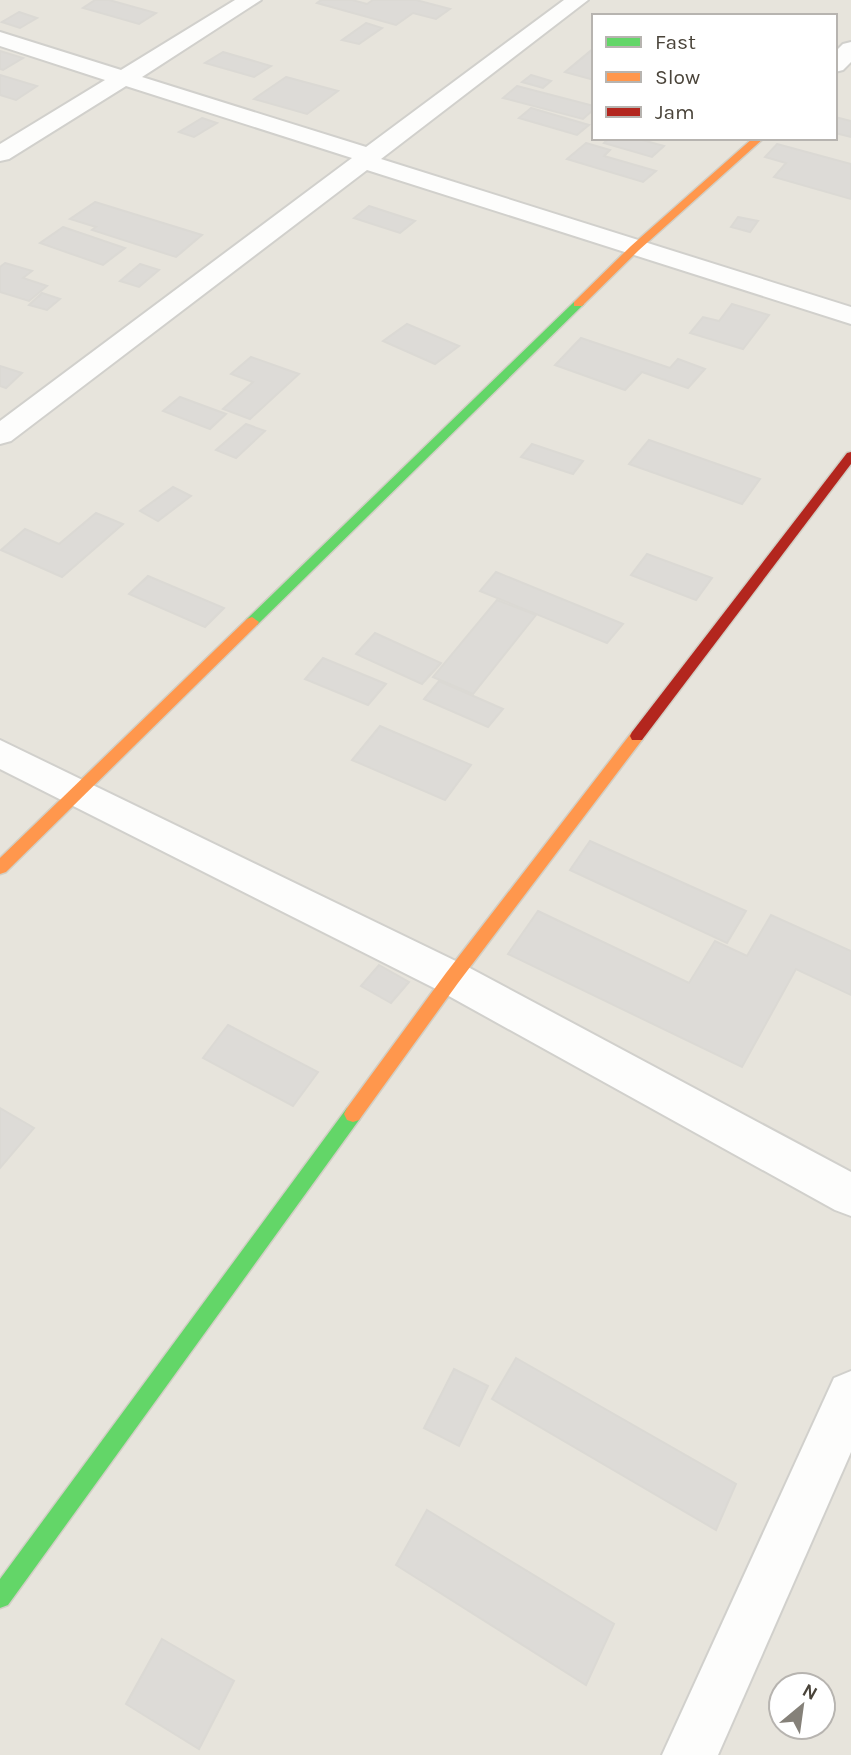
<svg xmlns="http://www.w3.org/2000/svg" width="851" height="1755" viewBox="0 0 851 1755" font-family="Karla,sans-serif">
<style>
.residential{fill:#e7e4dc;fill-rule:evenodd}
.building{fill:#dddbd7;stroke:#dbd9d4;stroke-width:2}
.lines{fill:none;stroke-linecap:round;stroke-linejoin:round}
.street-casing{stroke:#d1d0cc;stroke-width:4}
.fast-casing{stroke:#d2cfc5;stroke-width:3}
.slow-casing{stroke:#d2cfc5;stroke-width:3}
.jam-casing{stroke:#d2cfc5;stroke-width:3}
.street{fill:#fdfdfc;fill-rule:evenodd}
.fast{fill:#63d668;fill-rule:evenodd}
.slow{fill:#ff974d;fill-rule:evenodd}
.jam{fill:#b3261e;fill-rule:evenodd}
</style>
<rect width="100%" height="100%" fill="#f3f2ee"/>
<path class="residential" d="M 0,0 L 851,0 L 851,1755 L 0,1755 ZM 594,16 L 835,16 L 835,138 L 594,138 ZM 781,1685 L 823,1685 L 823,1727 L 781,1727 Z"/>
<g class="building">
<path d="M 95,0 L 109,0 L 156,13 L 139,24 L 83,8 Z"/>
<path d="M 321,0 L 352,0 L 367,4 L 373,0 L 416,0 L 450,9 L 436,19 L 413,13 L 396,25 L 317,3 Z"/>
<path d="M 19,12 L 37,18 L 20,28 L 2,22 Z"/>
<path d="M 366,23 L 382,28 L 359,44 L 342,40 Z"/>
<path d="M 594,48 L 594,80 L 565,72 Z"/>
<path d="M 0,51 L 23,58 L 3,70 L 0,69 Z"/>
<path d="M 223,52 L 271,66 L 254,77 L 205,63 Z"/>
<path d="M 0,75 L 37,86 L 16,100 L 0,95 Z"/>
<path d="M 531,75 L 551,81 L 543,88 L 522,82 Z"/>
<path d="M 286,77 L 338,91 L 307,114 L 254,99 Z"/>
<path d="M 517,86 L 594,106 L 594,109 L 583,119 L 503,98 Z"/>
<path d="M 531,108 L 589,125 L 577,135 L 519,118 Z"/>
<path d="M 835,117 L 851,121 L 851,137 L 835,133 Z"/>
<path d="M 202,118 L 217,123 L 194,137 L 179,132 Z"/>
<path d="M 609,138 L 635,138 L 664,146 L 652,157 L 604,143 Z"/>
<path d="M 586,143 L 610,150 L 604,156 L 656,171 L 643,182 L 567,159 Z"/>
<path d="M 777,144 L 851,164 L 851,199 L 774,177 L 786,163 L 765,157 Z"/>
<path d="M 95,202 L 202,235 L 176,257 L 92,230 L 96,227 L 70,219 Z"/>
<path d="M 369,206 L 415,221 L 400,233 L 354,218 Z"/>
<path d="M 738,217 L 758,221 L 750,232 L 731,227 Z"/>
<path d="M 63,227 L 125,248 L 103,265 L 40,243 Z"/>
<path d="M 5,263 L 32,271 L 23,278 L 47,286 L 29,301 L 0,292 L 0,267 Z"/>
<path d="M 140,264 L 159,270 L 139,287 L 120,281 Z"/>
<path d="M 42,293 L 60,299 L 47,310 L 29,305 Z"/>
<path d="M 732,304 L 769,315 L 743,349 L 690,333 L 703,317 L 719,321 Z"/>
<path d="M 407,324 L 459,346 L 435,364 L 383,341 Z"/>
<path d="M 581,338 L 670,368 L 678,359 L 705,369 L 688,388 L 642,372 L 625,390 L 555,365 Z"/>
<path d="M 251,357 L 299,374 L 250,419 L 223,409 L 253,382 L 231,374 Z"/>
<path d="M 0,366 L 22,373 L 6,388 L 0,386 Z"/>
<path d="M 180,397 L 226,414 L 210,429 L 163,411 Z"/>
<path d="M 246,424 L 265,431 L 236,458 L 216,450 Z"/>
<path d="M 649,440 L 760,479 L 742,504 L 629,464 Z"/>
<path d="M 532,444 L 583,461 L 573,474 L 521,457 Z"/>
<path d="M 173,487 L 191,496 L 158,521 L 140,511 Z"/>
<path d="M 96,513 L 123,524 L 62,577 L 1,550 L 25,529 L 59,544 Z"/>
<path d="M 647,554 L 712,578 L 696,600 L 631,575 Z"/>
<path d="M 496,572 L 623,624 L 607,643 L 480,591 Z"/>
<path d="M 148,576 L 224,608 L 205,627 L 129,594 Z"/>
<path d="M 497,600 L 536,615 L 473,694 L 433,677 Z"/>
<path d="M 375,633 L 441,663 L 422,684 L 356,654 Z"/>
<path d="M 323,658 L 386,684 L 368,705 L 305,679 Z"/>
<path d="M 439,681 L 503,709 L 488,727 L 424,699 Z"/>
<path d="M 380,726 L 471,765 L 445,800 L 352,760 Z"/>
<path d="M 590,841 L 746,911 L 727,943 L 570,870 Z"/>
<path d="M 538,911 L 689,983 L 715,941 L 747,956 L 771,915 L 851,951 L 851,995 L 796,969 L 742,1067 L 508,954 Z"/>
<path d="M 379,965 L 409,982 L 391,1003 L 361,986 Z"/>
<path d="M 228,1025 L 318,1072 L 293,1106 L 203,1058 Z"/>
<path d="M 0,1108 L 34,1128 L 0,1168 Z"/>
<path d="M 516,1358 L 736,1484 L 716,1530 L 492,1399 Z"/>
<path d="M 454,1369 L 488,1386 L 459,1446 L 424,1428 Z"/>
<path d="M 427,1510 L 614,1624 L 586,1685 L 396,1565 Z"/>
<path d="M 162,1639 L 234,1681 L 199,1749 L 126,1704 Z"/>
</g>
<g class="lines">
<g class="street-casing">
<g id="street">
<path d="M 235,0 L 261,0 L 142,77 L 366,147 L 564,0 L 588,0 L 381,159 L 851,307 L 851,324 L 367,170 L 11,441 L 0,444 L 0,421 L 352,158 L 126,86 L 9,159 L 0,161 L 0,144 L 105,80 L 0,46 L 0,32 L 121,70 Z"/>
<path d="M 851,42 L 851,62 L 843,70 L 835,72 L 835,52 L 843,44 Z"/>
<path d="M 0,740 L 466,966 L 851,1172 L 851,1216 L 835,1210 L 438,990 L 0,769 Z"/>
<path d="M 851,1371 L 851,1452 L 718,1755 L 662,1755 L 834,1378 Z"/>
</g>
</g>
<g class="fast-casing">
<g id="fast">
<path d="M 574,302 L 584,304 L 257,625 L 247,625 L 245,622 L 247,619 Z"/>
<path d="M 353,1106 L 359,1108 L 362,1114 L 359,1120 L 8,1605 L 0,1608 L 0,1579 L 347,1108 Z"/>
</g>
</g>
<g class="slow-casing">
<g id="slow">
<path d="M 753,138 L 764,138 L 639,250 L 582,306 L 574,306 L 574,302 L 631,246 Z"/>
<path d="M 252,617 L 259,622 L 257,625 L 6,872 L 0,874 L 0,858 L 247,619 Z"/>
<path d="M 637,731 L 644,736 L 642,740 L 458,983 L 359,1120 L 353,1122 L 347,1120 L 344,1114 L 347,1108 L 446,973 L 632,732 Z"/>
</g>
</g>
<g class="jam-casing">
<path id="jam" d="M 851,452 L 851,464 L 642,740 L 632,740 L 630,736 L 632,732 L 847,453 Z"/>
</g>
<use href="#street" class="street"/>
<use href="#fast" class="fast"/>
<use href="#slow" class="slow"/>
<use href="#jam" class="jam"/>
</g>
<rect x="592" y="14" width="245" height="126" fill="#ffffff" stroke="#b7b4b0" stroke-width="2"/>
<rect x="606" y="37" width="35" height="10" fill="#63d668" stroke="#b7b4b0" stroke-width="2"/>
<text x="655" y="49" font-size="21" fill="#4a443a">Fast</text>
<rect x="606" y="72" width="35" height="10" fill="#ff974d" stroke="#b7b4b0" stroke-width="2"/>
<text x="655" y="84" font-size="21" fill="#4a443a">Slow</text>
<rect x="606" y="107" width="35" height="10" fill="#b3261e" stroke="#b7b4b0" stroke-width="2"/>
<text x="655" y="119" font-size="21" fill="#4a443a">Jam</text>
<g transform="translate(802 1706) rotate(29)"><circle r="33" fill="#ffffff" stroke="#b7b4b0" stroke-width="2"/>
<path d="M0-5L12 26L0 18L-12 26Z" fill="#858179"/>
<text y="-10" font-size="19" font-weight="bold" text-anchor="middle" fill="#4a443a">N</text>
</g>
</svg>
